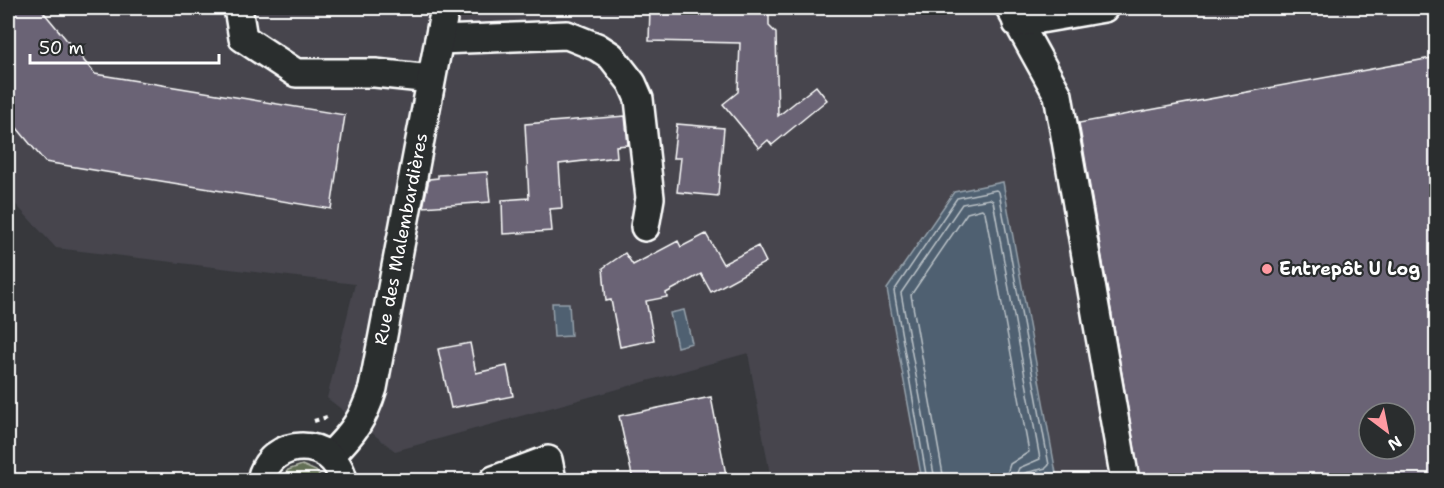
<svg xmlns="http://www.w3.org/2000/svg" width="1444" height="488" viewBox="0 0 1444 488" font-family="'Shantell Sans',sans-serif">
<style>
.built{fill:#46454d;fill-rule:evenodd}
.green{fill:#646f56;stroke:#b2b7aa;stroke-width:1.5}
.water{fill:#4f6171;stroke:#95a0aa;stroke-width:1.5}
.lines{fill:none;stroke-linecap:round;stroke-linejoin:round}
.shore{stroke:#b9c0c6;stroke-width:1.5}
.building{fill:#6a6374;stroke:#fff;stroke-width:1.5;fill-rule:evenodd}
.minor-casing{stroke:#fff;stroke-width:32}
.path{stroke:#fff;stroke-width:4;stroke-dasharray:4.5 4.5;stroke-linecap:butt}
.minor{stroke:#2a2d2e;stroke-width:27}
.poi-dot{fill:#ff9aa2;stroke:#2a2d2e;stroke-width:2}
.labels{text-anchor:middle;stroke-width:4.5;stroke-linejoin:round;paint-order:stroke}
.street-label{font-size:18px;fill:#fff;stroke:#2a2d2e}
.poi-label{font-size:18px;font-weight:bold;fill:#fff;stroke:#2a2d2e;text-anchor:start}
</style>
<rect width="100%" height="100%" fill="#37383c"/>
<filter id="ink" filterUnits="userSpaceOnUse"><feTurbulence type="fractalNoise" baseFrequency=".0167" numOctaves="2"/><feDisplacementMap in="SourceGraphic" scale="12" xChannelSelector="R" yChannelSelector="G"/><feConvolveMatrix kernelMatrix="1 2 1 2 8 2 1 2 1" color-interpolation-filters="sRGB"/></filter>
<g filter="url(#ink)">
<path class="built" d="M 8,8 L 1436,8 L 1436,480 L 771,480 L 748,353 L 395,451 L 327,398 L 355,284 L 56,248 L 8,196 ZM 1369,413 L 1405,413 L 1405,449 L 1369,449 Z"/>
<path class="green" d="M 302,465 L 316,471 L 323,480 L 280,480 L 288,470 Z"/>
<g class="water">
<path d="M 1003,182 L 1056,473 L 1013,480 L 922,480 L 887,289 L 954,192 Z"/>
<path d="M 552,303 L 569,303 L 571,336 L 554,337 Z"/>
<path d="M 684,310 L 692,343 L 677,347 L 670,313 Z"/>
</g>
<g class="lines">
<g class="shore">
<path d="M 927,480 L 894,291 L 957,198 L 996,190 L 999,192 L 1049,465 L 1046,468 L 1025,473 L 1022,480"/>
<path d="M 935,480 L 901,293 L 962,204 L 990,199 L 993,201 L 1040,459 L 1019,468 L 1014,480"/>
<path d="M 944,480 L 911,295 L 967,213 L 982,209 L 985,212 L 1029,452 L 1010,464 L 1005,480"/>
</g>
</g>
<g class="building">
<path d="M 8,8 L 40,8 L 95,74 L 345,115 L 331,209 L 45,162 L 8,117 Z"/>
<path d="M 650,8 L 769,8 L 769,26 L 776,33 L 778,116 L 816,86 L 827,100 L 772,145 L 768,140 L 759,148 L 723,104 L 738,92 L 740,43 L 649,41 Z"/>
<path d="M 1437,57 L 1437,480 L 1140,480 L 1079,123 ZM 1369,413 L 1405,413 L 1405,449 L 1369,449 Z"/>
<path d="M 625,116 L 628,145 L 616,146 L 617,157 L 559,164 L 562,208 L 550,209 L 552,231 L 503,234 L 502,200 L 529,198 L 525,124 Z"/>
<path d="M 677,124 L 724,128 L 718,196 L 677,192 L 681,158 L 673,158 Z"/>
<path d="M 487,172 L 490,202 L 423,207 L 429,179 L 438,178 L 438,175 Z"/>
<path d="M 706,234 L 723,264 L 758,246 L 766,262 L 711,292 L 701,274 L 666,293 L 667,297 L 646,301 L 654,340 L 620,347 L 611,300 L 606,301 L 603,268 L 625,253 L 633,265 L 678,241 L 681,247 Z"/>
<path d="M 470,343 L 476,373 L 507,366 L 513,396 L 451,408 L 438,349 Z"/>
<path d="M 711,397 L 727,480 L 633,480 L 619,416 Z"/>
</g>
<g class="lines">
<g class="minor-casing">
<g id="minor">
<path d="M 238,8 L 243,38 L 296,73 L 375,73 L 431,79"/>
<path d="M 1010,8 L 1058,95 L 1125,480"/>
<path d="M 1017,23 L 1104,8"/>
<path d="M 439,40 L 567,35 L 597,47 L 611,56 L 632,83 L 639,99 L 650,198 L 645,227"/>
<path d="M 330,456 C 353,433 363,420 373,388 L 445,8"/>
<path d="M 261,480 C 270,436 334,436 343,480"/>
<path d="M 494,480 L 548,460 L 552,480"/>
</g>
</g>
<path class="path" d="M 314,421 L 330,416"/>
<use href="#minor" class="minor"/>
</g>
</g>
<circle class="poi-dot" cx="1267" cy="269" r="6"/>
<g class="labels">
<g class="street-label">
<text transform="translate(401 239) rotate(-79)" y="6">Rue des Malembardières</text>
</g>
<g class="poi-label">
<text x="1279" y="275">Entrepôt U Log</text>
</g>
</g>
<rect width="1444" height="488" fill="none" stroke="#2a2d2e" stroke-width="30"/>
<rect x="15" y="15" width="1414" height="458" fill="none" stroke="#fff" stroke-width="2" filter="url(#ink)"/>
<g transform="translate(1387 431) rotate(148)"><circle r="28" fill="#2a2d2e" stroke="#7f8182" stroke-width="1.5"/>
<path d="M0-4.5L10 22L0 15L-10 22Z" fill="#ff9aa2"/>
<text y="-9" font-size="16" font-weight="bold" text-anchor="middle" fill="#ffffff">N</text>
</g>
<path d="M30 54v9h189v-9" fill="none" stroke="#ffffff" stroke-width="3"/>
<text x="39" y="54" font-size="18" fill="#ffffff" stroke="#2a2d2e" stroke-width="4.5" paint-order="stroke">50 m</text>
</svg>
